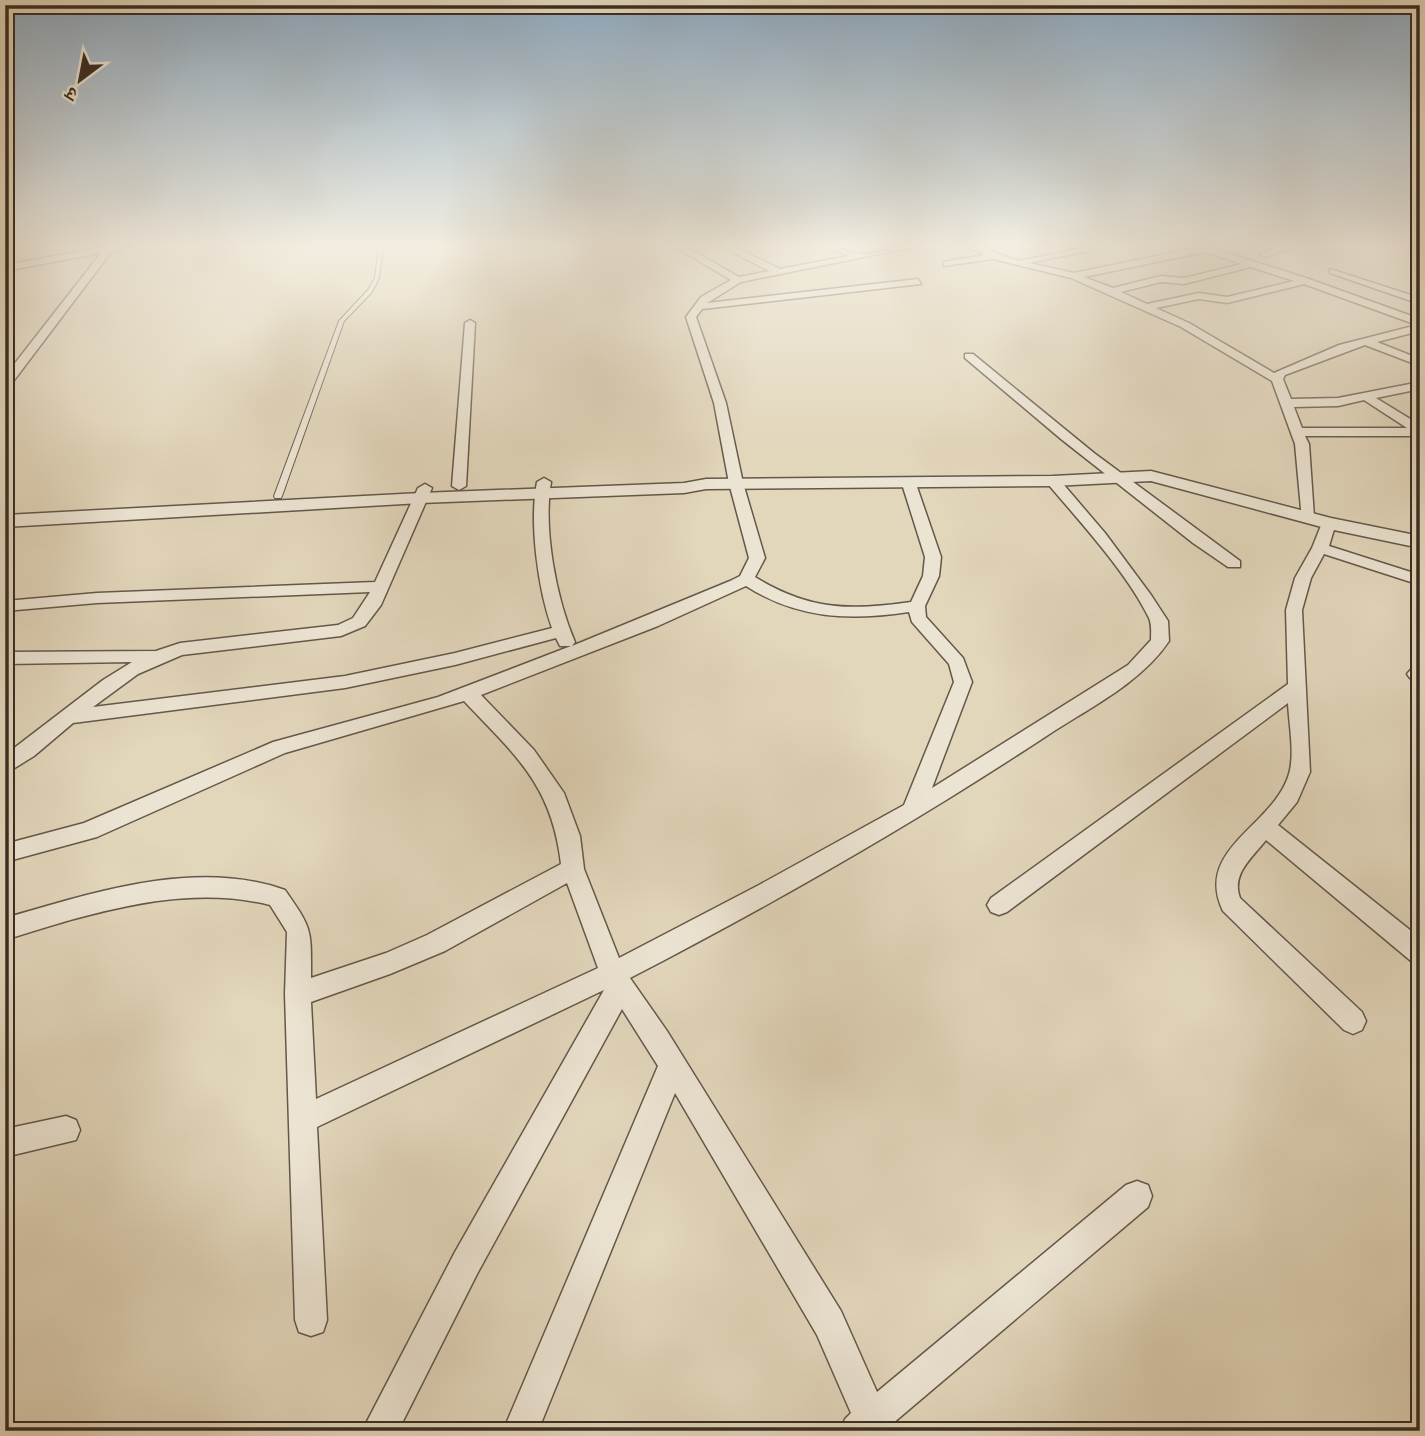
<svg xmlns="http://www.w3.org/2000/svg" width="1425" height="1436" viewBox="0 0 1425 1436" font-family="'Gentium Book Plus','Noto Serif Devanagari',serif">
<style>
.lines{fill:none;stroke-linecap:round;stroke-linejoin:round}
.service-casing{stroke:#64584a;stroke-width:2}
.minor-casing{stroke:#64584a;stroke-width:3}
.tertiary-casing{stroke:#64584a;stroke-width:3}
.service{fill:#ece4d3;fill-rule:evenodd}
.minor{fill:#ece4d3;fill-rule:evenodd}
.tertiary{fill:#ece4d3;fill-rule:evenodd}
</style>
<rect width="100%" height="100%" fill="#e2d6bb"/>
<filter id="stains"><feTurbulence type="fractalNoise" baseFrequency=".00286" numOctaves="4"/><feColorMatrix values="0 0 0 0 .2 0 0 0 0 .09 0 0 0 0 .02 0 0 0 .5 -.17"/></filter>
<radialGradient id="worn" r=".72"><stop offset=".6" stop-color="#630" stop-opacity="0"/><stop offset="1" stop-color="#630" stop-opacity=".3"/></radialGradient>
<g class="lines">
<g class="service-casing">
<path id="service" d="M 379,244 L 383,244 L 379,278 L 372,292 L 344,321 L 282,496 L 281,498 L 275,498 L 274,496 L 339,321 L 368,290 L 375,278 Z"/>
</g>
<g class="minor-casing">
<g id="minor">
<path d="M 121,244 L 136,244 L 111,252 L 9,387 L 5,387 L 5,376 L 101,253 L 5,271 L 5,265 Z"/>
<path d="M 670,244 L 681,244 L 739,277 L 769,271 L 717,244 L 728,244 L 780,269 L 849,256 L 821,244 C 835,244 846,253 860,254 C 878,255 906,244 928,244 L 741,282 L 707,303 L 918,279 L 921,284 L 702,309 L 696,317 L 726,403 L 743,483 L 765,558 L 755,577 C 809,610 849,611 911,602 L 923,576 L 925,557 L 902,484 L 909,480 L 916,484 L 941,557 L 939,576 L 925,606 L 926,617 L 963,658 L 972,682 L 932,788 L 1128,665 L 1151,640 C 1151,633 1152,625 1149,618 C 1127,573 1081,523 1048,484 L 1048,478 L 1058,478 L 1105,533 L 1151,595 L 1168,621 L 1169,641 C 1141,683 1089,708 1048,735 C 913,824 773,904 630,978 L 667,1031 L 841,1311 L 877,1392 L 1126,1185 L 1137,1181 L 1148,1185 L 1152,1196 L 1148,1207 L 892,1424 L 894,1431 L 840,1431 L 845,1419 L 851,1413 L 817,1335 L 675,1093 L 538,1431 L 503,1431 L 658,1066 L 622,1009 L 477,1274 L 398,1431 L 362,1431 L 455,1252 L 604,990 L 317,1127 L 327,1320 L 323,1332 L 311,1336 L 299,1332 L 295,1320 L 285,994 L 287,932 L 270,905 C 183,883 88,914 5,940 L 5,918 C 92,893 196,858 285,890 C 313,930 311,929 311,978 L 386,953 L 427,935 L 561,864 C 552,785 516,756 464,701 L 285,753 L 97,837 L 5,862 L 5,844 L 84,823 L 273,742 L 438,697 L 571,646 L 560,646 L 556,638 L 455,665 L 345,688 L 73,723 L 34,756 L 5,774 L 5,755 L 103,680 L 132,662 L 5,664 L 5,652 L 156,651 L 180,643 L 338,625 L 353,618 L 370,592 L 97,603 L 5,611 L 5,601 L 97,593 L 375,582 L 418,488 L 425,484 L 432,488 L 381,605 L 365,626 L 341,636 L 182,655 L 138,674 L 93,707 L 345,676 L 455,653 L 552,628 C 538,589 529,522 537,482 L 544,478 L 551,482 C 543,529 556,598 575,642 L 572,646 L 730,581 L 740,576 L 749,558 L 729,483 L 714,403 L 686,317 L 701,297 L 731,280 ZM 746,586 C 798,619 849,621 909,612 L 912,622 L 949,664 L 954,682 L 904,805 L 759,885 L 619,958 L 584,869 L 580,836 L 564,793 L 534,750 L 481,695 L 658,626 ZM 567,883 L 598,968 L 316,1099 L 311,1002 L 390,974 L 445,951 Z"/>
<path d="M 964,244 L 1012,244 L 988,250 L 1018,261 L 1103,244 L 1122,244 L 1029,263 L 1074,273 L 1195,248 L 1186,244 L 1199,244 L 1309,279 L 1420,319 L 1420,331 L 1377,342 L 1420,359 L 1420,366 L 1365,345 L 1285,375 L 1283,379 L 1291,399 L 1338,398 L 1420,382 L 1420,389 L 1376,398 L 1420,425 L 1420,436 L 1305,436 L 1309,444 L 1314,517 L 1312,520 L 1302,520 L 1295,444 L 1272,381 L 1181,327 L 1071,278 L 993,259 L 944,266 L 944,262 L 984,255 ZM 1205,252 L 1242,264 L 1184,278 L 1161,276 L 1113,288 L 1084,277 ZM 1251,267 L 1294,281 L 1227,297 L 1199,293 L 1147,304 L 1121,292 L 1161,282 L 1184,284 ZM 1304,284 L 1417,325 L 1339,345 L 1274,373 L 1189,323 L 1156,308 L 1199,299 L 1227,303 ZM 1364,400 L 1407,428 L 1302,428 L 1294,407 L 1338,406 Z"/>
<path d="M 1287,244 L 1300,244 L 1267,257 L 1260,255 Z"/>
<path d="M 1330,269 L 1420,298 L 1420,304 L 1330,273 Z"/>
<path d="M 470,320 L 475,323 L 466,486 L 459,490 L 452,486 L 465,323 Z"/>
<path d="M 965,354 L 973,354 L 1094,453 L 1240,561 L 1240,567 L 1228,567 L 1193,543 L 1061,439 L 965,358 Z"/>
<path d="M 1329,519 L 1336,523 L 1329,546 L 1420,575 L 1420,585 L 1324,554 L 1311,578 L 1302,610 L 1310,772 L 1297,802 L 1278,825 L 1420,938 L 1420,964 L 1411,961 L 1266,840 C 1252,858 1231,874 1240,898 L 1362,1012 L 1366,1021 L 1362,1030 L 1353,1034 L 1344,1030 L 1223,911 C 1193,849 1274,826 1289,774 C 1295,754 1289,724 1288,703 L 1007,912 L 999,915 L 991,912 L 987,905 L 991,898 L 1288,684 L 1286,610 L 1295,578 L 1312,548 L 1322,523 Z"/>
<path d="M 1420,664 L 1420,679 L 1410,678 L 1407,674 L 1414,666 Z"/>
<path d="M 66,1116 L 76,1120 L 80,1130 L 76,1140 L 5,1157 L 5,1129 Z"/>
</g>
</g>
<g class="tertiary-casing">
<path id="tertiary" d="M 1151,471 L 1331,518 L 1420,536 L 1420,548 L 1329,529 L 1151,481 L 1053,486 L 706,489 L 684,493 L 421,503 L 5,527 L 5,515 L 421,493 L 684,483 L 706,479 L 1053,476 Z"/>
</g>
<use href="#service" class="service"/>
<use href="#minor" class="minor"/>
<use href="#tertiary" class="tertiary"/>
</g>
<linearGradient id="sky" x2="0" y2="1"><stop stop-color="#8fabc2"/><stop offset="0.55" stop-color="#f2ede0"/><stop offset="1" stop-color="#f2ede0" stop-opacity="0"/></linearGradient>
<rect width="1425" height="445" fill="url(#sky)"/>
<rect width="1425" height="1436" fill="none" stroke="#e2d6bb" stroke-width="28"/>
<rect x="7" y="7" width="1411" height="1422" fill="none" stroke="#3a2e24" stroke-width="3.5"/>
<rect x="14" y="14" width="1397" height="1408" fill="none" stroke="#3a2e24" stroke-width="2"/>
<g transform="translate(80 80) rotate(212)" stroke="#ece4d3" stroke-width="5" paint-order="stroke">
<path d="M0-5L12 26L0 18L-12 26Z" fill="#3a2e24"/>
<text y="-10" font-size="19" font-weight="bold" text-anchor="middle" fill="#3a2e24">उ</text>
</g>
<rect width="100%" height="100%" filter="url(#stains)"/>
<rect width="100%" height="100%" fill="url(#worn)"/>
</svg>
